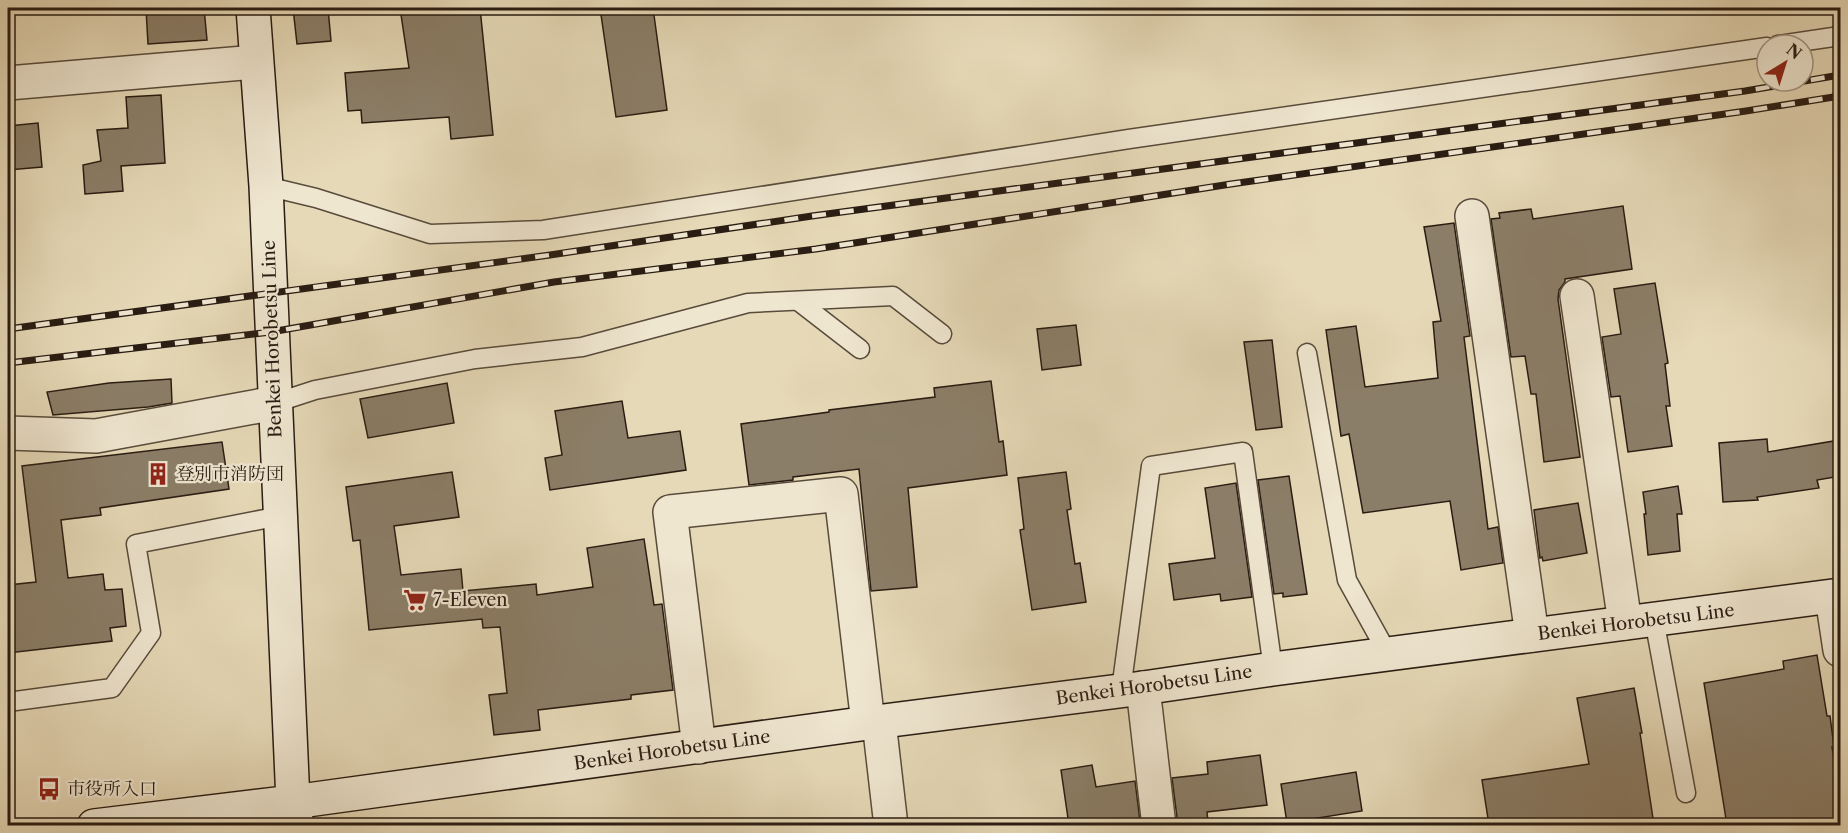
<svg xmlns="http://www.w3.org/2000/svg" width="1848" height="833" viewBox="0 0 1848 833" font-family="'Libre Caslon Text','Noto Serif JP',serif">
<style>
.building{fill:#8b7e68;stroke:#291c12;stroke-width:1.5}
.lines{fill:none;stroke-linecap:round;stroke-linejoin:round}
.service-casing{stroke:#584b3b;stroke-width:21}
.minor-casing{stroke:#584b3b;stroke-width:36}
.tertiary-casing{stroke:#584b3b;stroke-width:36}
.secondary-casing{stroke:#291c12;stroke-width:36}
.service{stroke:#efe6d0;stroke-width:18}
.minor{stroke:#efe6d0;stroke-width:33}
.tertiary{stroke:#efe6d0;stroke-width:33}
.secondary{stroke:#efe6d0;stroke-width:33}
.rail-casing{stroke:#291c12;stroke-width:7}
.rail{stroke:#efe6d0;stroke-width:4.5;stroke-dasharray:14;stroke-linecap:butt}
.labels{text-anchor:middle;stroke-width:4.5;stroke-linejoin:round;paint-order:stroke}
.street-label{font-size:18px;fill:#291c12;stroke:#efe6d0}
.poi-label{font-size:18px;fill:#291c12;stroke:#efe6d0;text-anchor:start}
</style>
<rect width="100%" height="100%" fill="#e6d9b7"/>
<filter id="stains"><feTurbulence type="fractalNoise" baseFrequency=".00333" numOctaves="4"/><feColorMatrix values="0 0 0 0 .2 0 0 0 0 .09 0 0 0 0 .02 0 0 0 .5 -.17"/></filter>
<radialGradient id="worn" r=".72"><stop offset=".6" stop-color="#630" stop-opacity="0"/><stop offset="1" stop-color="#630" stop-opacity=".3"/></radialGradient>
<g class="building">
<path d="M 164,8 L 204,8 L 207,40 L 148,44 L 146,9 Z"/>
<path d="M 293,8 L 328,8 L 331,41 L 297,44 Z"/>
<path d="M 400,8 L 480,8 L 493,135 L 451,139 L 449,117 L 362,123 L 361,110 L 348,111 L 345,73 L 409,68 Z"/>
<path d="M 600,8 L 653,8 L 667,110 L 616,117 Z"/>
<path d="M 161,95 L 165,163 L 121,166 L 123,191 L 85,194 L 83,165 L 101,161 L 97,130 L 128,128 L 126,97 Z"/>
<path d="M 38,123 L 42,167 L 8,170 L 8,126 Z"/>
<path d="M 1623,206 L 1632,269 L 1565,279 L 1565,282 L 1559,290 L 1558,299 L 1580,457 L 1544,462 L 1536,394 L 1531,394 L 1525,356 L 1511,357 L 1491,219 L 1500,218 L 1499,213 L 1531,209 L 1533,219 Z"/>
<path d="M 1454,223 L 1470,336 L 1464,337 L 1488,529 L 1498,527 L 1503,563 L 1461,570 L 1450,501 L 1363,513 L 1349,434 L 1341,436 L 1326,330 L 1356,326 L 1365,387 L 1438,378 L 1433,322 L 1441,321 L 1424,227 Z"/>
<path d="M 1655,283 L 1668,363 L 1665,364 L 1670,406 L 1666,406 L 1672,446 L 1628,452 L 1620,396 L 1611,397 L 1602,337 L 1621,334 L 1614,289 Z"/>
<path d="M 1076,325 L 1081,365 L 1042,370 L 1037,329 Z"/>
<path d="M 1272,340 L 1282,427 L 1256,430 L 1244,342 Z"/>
<path d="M 171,379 L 172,403 L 148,407 L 53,415 L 47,392 L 109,383 Z"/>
<path d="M 991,381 L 999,442 L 1003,441 L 1007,475 L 908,488 L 917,587 L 871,591 L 859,469 L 793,477 L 793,480 L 749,485 L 741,424 L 829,412 L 829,410 L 935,397 L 934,388 Z"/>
<path d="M 447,383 L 454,423 L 368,438 L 360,399 Z"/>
<path d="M 622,401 L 628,438 L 680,431 L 686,470 L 550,490 L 545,458 L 562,455 L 555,411 Z"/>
<path d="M 1767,439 L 1768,452 L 1840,440 L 1840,476 L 1817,480 L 1819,488 L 1757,497 L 1758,500 L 1723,502 L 1719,443 Z"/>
<path d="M 222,442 L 229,489 L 100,508 L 101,515 L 61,520 L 68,578 L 103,574 L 105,590 L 122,589 L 126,626 L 110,628 L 112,641 L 8,653 L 8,585 L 36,582 L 22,466 Z"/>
<path d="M 452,472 L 459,517 L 394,526 L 401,575 L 461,569 L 463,591 L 536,584 L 537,595 L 593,587 L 587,548 L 644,539 L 654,605 L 662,604 L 673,690 L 631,695 L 631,699 L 538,710 L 540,730 L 494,735 L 489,695 L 507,693 L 500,627 L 483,628 L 482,619 L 369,630 L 360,540 L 353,541 L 346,487 Z"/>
<path d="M 1066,472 L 1071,509 L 1067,510 L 1075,564 L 1080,563 L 1086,602 L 1032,610 L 1020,530 L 1024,529 L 1018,478 Z"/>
<path d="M 1289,476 L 1307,594 L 1283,597 L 1283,593 L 1274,594 L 1258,480 Z"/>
<path d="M 1236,483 L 1252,597 L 1221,601 L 1220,594 L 1174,600 L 1169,564 L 1215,558 L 1205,488 Z"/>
<path d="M 1678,486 L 1682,514 L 1677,514 L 1680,551 L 1648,555 L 1644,514 L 1646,514 L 1643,492 Z"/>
<path d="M 1578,503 L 1587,553 L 1543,561 L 1542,557 L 1540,558 L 1534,510 Z"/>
<path d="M 1817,655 L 1827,716 L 1830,716 L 1834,747 L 1832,747 L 1840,794 L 1840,819 L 1803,825 L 1727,825 L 1704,683 L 1784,669 L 1783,661 Z"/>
<path d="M 1634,688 L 1642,733 L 1640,733 L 1654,825 L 1489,825 L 1482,780 L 1589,764 L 1577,698 Z"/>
<path d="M 1260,755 L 1267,805 L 1207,812 L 1208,822 L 1178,825 L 1172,778 L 1208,774 L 1207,762 Z"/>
<path d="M 1092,765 L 1096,787 L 1135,781 L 1140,821 L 1111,825 L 1069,825 L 1061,770 Z"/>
<path d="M 1356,772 L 1362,811 L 1287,823 L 1281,784 Z"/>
</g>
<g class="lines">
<g class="service-casing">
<g id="service">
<path d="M 1778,45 L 1840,36"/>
<path d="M 266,186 L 316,198 L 430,234 L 543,230 L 1129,139 L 1767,47"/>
<path d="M 798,301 L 860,349"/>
<path d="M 1307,353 L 1347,580 L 1388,654"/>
<path d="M 275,403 L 315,390 L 475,359 L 582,347 L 748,303 L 893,296 L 942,334"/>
<path d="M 1654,619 L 1686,793"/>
<path d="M 1121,690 L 1151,466 L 1243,452 L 1273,669"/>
<path d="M 8,702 L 112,688 L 151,633 L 136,544 L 280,516"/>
</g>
</g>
<g class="minor-casing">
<g id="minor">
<path d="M 1472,216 L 1532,635"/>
<path d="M 1577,296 L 1625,623"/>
<path d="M 8,433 L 96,436 L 275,403"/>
<path d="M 1832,597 L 1840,650"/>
<path d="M 1143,688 L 1159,826"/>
<path d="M 879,722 L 891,826"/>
<path d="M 699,747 L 670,512 L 841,494 L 868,723"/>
</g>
</g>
<g class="tertiary-casing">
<g id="tertiary">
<path d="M 8,83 L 256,62"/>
<path d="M 293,802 L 297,826"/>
</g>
</g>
<g class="secondary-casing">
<g id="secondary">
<path d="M 253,8 L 266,186 L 293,802"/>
<path d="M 94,826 L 293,802 L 868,723 L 1143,688 L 1273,669 L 1840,595"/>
</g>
</g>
<use href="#service" class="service"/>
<use href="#minor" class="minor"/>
<use href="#tertiary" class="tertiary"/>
<use href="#secondary" class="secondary"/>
<g class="rail-casing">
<g id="rail">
<path d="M 8,329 L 550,255 L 812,216 L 1745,91 L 1840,75"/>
<path d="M 8,363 L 271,332 L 554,282 L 816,249 L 1231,184 L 1746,111 L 1840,96"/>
</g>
</g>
<use href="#rail" class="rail"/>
</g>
<defs>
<g id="building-bare" transform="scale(1.8)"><path d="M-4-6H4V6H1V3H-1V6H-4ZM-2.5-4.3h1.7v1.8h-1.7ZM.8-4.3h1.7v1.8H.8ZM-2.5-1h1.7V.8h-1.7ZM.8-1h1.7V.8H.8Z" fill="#8f2418" stroke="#efe6d0" stroke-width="2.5" paint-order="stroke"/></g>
<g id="supermarket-bare" transform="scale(1.8)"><path d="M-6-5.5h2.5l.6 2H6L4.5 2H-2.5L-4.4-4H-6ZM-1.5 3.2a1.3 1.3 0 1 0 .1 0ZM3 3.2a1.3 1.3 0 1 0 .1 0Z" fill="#8f2418" stroke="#efe6d0" stroke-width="2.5" paint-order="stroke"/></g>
<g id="bus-bare" transform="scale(1.8)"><path d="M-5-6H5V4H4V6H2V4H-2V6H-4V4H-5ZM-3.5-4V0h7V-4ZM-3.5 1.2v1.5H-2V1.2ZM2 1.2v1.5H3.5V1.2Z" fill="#8f2418" stroke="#efe6d0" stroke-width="2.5" paint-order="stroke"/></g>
</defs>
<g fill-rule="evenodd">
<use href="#building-bare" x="158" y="474"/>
<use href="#supermarket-bare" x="415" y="600"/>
<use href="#bus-bare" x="49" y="789"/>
</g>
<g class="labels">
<g class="street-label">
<text transform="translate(272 339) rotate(-92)" y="6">Benkei Horobetsu Line</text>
<text transform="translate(1636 622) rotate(-7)" y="6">Benkei Horobetsu Line</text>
<text transform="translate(1154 685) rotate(-8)" y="6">Benkei Horobetsu Line</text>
<text transform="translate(672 750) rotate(-8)" y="6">Benkei Horobetsu Line</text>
</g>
<g class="poi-label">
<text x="176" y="480">登別市消防団</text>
<text x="433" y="606">7-Eleven</text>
<text x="67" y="795">市役所入口</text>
</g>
</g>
<rect width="1848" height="833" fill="none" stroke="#e6d9b7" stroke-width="30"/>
<rect x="9" y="9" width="1830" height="815" fill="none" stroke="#291c12" stroke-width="3"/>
<rect x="15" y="15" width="1818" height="803" fill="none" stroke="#291c12" stroke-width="1.5"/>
<g transform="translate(1785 63) rotate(38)"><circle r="28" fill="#efe6d0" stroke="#a09584" stroke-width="1.5"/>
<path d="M0-4.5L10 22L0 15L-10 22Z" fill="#8f2418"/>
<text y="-9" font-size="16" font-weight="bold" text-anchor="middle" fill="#291c12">N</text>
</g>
<rect width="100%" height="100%" filter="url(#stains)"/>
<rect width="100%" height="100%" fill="url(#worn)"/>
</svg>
